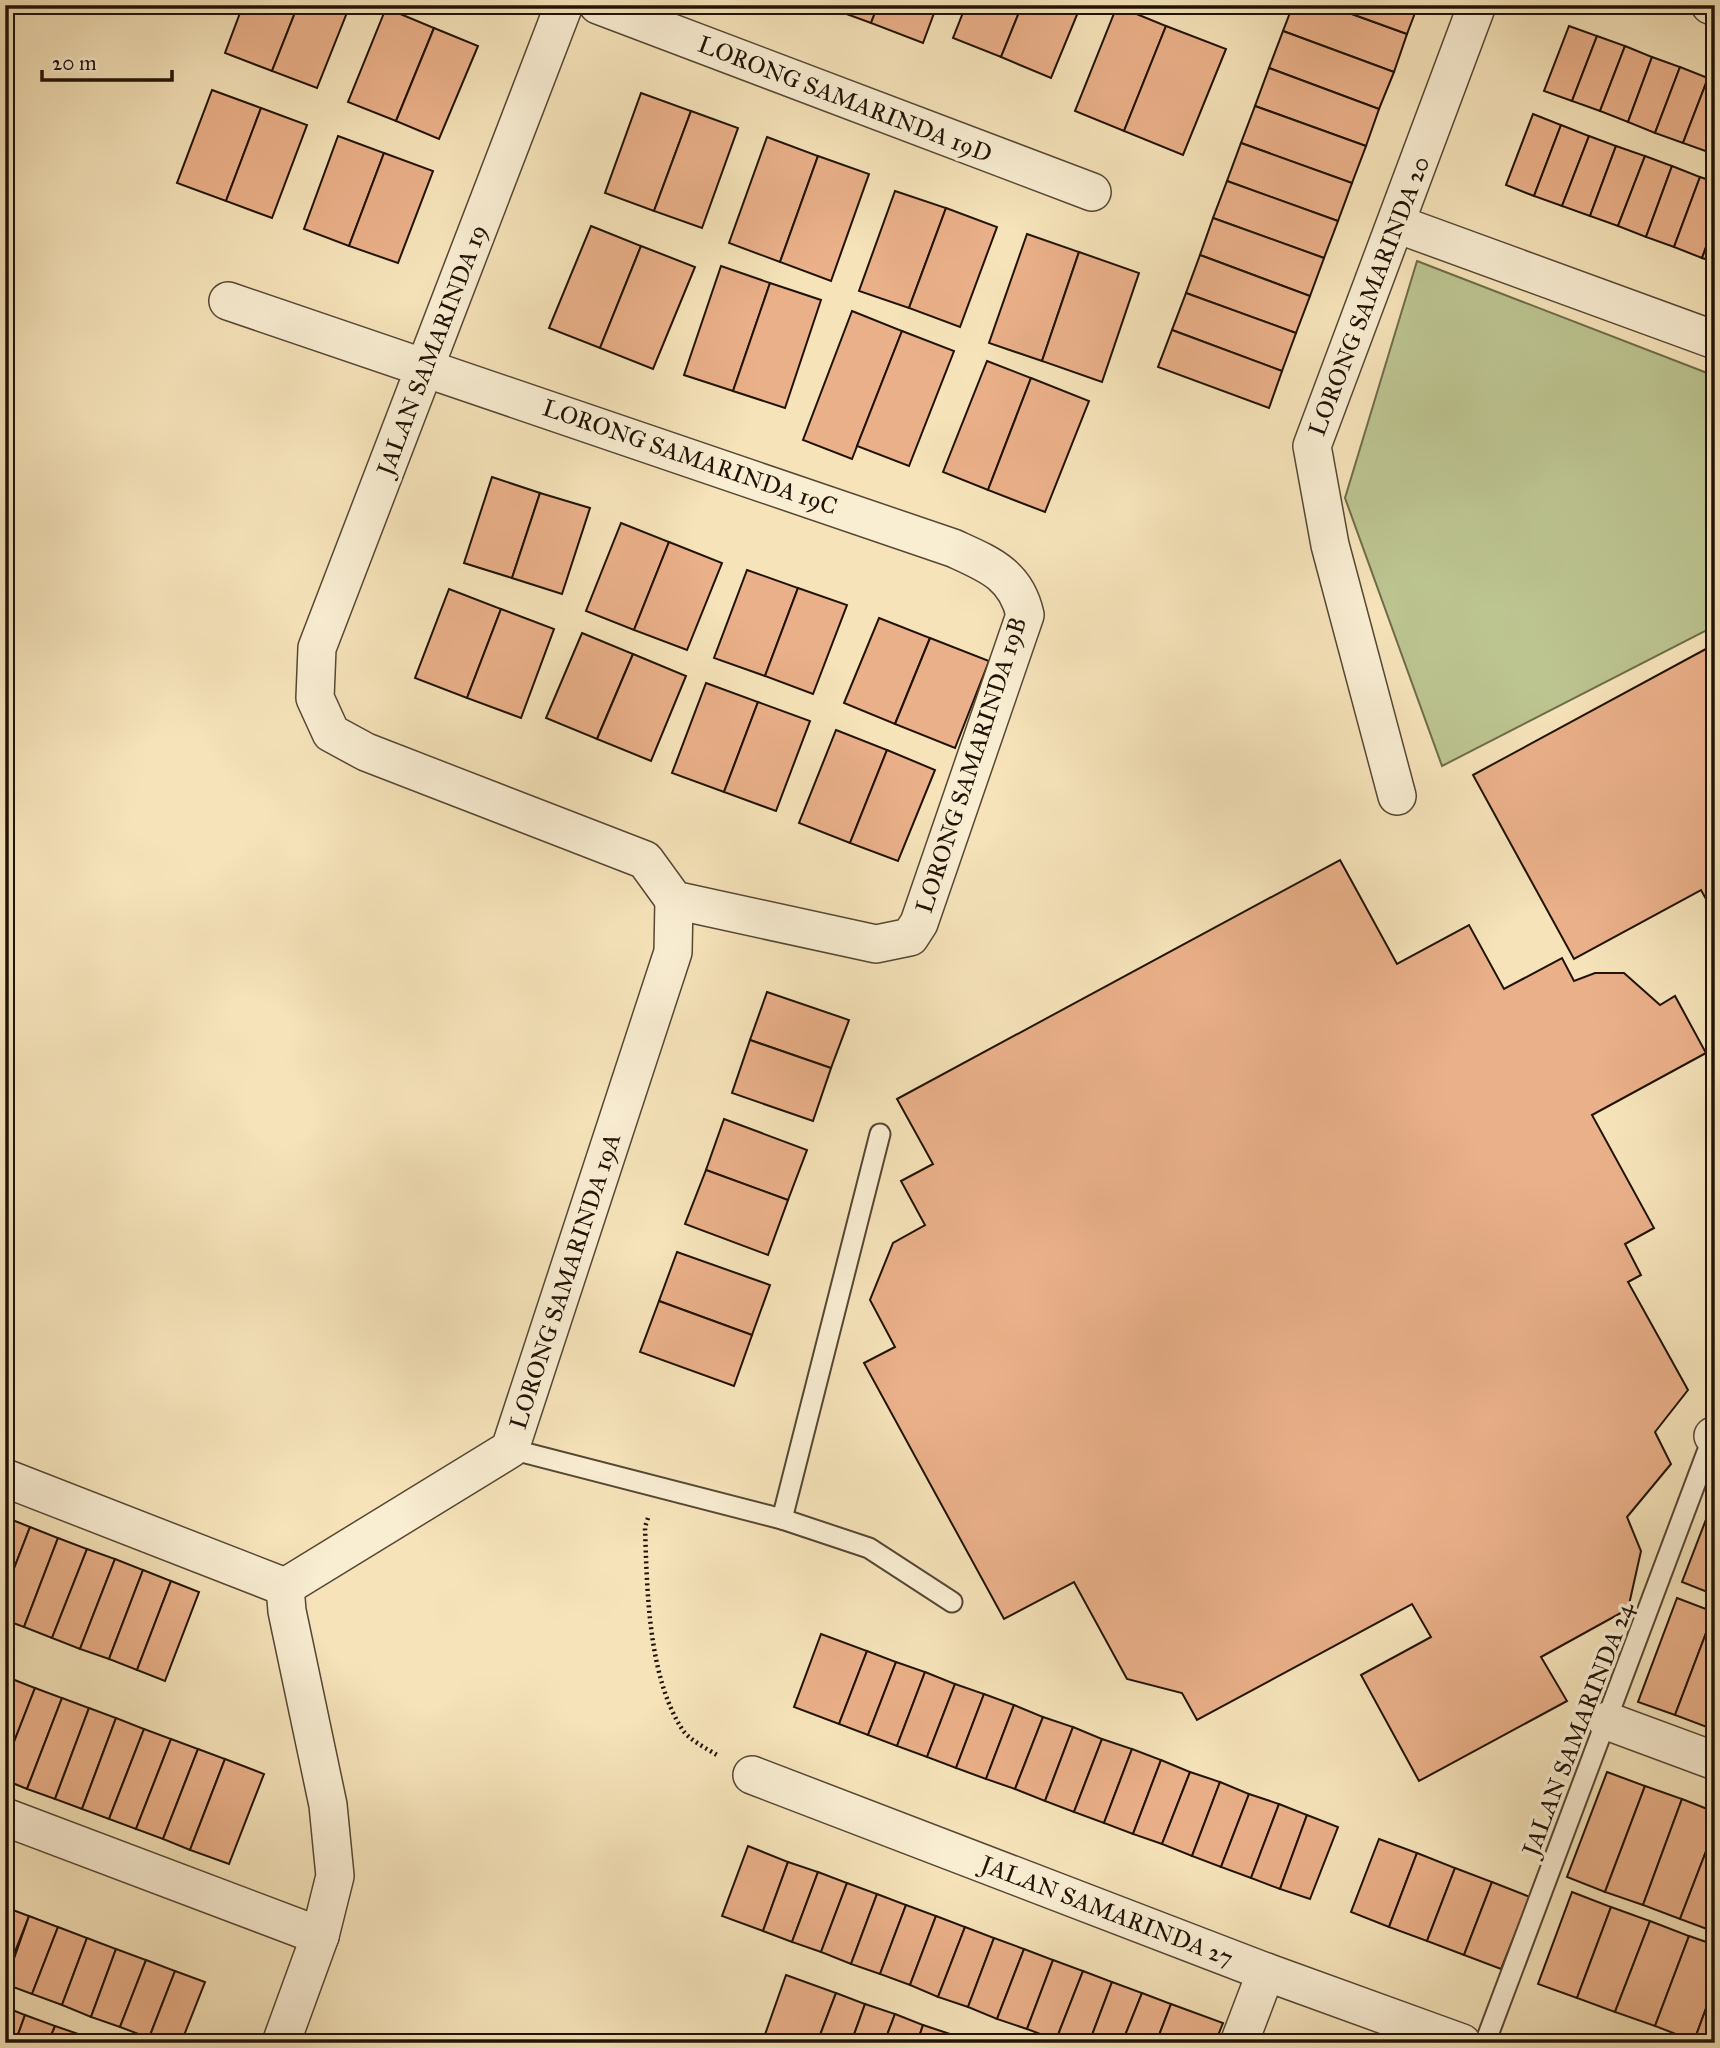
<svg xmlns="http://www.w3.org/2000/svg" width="1720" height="2048" viewBox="0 0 1720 2048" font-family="'IM FELL Great Primer',serif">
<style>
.green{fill:#bcc490;stroke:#6e6c4b;stroke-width:2}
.building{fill:#eab089;stroke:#201306;stroke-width:2}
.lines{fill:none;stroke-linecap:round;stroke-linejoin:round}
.service-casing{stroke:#564733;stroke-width:23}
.minor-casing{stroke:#564733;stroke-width:40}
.path{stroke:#201306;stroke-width:4.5;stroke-dasharray:2 3.5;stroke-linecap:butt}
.service{stroke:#f9edd2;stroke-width:19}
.minor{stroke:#f9edd2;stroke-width:37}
.labels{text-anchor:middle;stroke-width:7;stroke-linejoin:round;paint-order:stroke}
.street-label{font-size:24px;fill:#201306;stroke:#f9edd2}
</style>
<rect width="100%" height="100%" fill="#f6e3ba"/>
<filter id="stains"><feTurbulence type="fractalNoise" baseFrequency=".00286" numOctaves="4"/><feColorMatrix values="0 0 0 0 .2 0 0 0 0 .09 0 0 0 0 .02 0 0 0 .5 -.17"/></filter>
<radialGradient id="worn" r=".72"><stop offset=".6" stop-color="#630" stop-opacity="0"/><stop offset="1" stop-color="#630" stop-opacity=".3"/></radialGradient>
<path class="green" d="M 1417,261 L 1715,376 L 1715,626 L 1442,766 L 1345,498 Z"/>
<g class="building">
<path d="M 243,5 L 298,5 L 272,71 L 225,53 Z"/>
<path d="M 298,5 L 350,5 L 317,88 L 272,71 Z"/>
<path d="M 822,5 L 878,5 L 871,23 Z"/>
<path d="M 878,5 L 937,5 L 923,43 L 871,23 Z"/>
<path d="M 966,5 L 1022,5 L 1001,57 L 953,38 Z"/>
<path d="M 1022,5 L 1081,5 L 1051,78 L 1001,57 Z"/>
<path d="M 1293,5 L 1327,5 L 1407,34 L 1394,72 L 1283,31 Z"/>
<path d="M 1327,5 L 1418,5 L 1407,34 Z"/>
<path d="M 1117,6 L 1166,26 L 1124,131 L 1075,111 Z"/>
<path d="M 386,8 L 434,28 L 396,121 L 348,102 Z"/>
<path d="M 1166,26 L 1226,49 L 1183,155 L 1124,131 Z"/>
<path d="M 1569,26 L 1597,36 L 1572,101 L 1544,91 Z"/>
<path d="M 434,28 L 478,46 L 439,139 L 396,121 Z"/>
<path d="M 1283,31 L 1394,72 L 1379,109 L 1269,68 Z"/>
<path d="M 1597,36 L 1625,46 L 1600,111 L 1572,101 Z"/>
<path d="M 1625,46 L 1652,57 L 1628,122 L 1600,111 Z"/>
<path d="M 1652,57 L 1680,67 L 1655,133 L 1628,122 Z"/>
<path d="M 1680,67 L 1708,78 L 1683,143 L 1655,133 Z"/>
<path d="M 1269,68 L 1379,109 L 1366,146 L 1255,106 Z"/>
<path d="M 1708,78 L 1715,80 L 1715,143 L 1711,153 L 1683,143 Z"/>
<path d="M 212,90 L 261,108 L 226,201 L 177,183 Z"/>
<path d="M 641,93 L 691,111 L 654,211 L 605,193 Z"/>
<path d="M 1255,106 L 1366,146 L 1352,183 L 1241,143 Z"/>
<path d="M 261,108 L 307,125 L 272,218 L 226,201 Z"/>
<path d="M 691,111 L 738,128 L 702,228 L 654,211 Z"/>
<path d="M 1533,114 L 1561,125 L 1534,196 L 1506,185 Z"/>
<path d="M 1561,125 L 1589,136 L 1562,206 L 1534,196 Z"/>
<path d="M 338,136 L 384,153 L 349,246 L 304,229 Z"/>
<path d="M 1589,136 L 1616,146 L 1590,216 L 1562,206 Z"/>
<path d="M 767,137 L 818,156 L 780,262 L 729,243 Z"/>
<path d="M 1241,143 L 1352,183 L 1338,221 L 1227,181 Z"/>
<path d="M 1616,146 L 1645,156 L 1618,226 L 1590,216 Z"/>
<path d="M 384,153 L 433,171 L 398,263 L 349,246 Z"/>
<path d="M 818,156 L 869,174 L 831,281 L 780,262 Z"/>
<path d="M 1645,156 L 1672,166 L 1646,237 L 1618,226 Z"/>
<path d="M 1672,166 L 1700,177 L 1674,247 L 1646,237 Z"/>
<path d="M 1700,177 L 1715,182 L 1715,223 L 1702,258 L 1674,247 Z"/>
<path d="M 1227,181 L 1338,221 L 1324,258 L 1213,218 Z"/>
<path d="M 895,191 L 946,208 L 909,308 L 859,291 Z"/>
<path d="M 946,208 L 997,227 L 960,327 L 909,308 Z"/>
<path d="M 1213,218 L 1324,258 L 1310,296 L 1200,255 Z"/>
<path d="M 1715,223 L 1715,262 L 1702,258 Z"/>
<path d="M 591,226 L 641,246 L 600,348 L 549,328 Z"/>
<path d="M 1027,234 L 1079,252 L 1042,361 L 989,343 Z"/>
<path d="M 641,246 L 695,267 L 653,369 L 600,348 Z"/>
<path d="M 1079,252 L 1139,273 L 1102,382 L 1042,361 Z"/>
<path d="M 1200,255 L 1310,296 L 1296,333 L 1186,293 Z"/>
<path d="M 721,266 L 770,283 L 733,391 L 684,375 Z"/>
<path d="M 770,283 L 821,300 L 785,408 L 733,391 Z"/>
<path d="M 1186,293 L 1296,333 L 1282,371 L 1172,330 Z"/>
<path d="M 852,311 L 902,331 L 852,459 L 803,440 Z"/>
<path d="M 1172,330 L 1282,371 L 1269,408 L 1158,367 Z"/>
<path d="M 902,331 L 954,351 L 909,466 L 857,446 Z"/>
<path d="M 987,361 L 1031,378 L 988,490 L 943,472 Z"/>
<path d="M 1031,378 L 1089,401 L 1045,512 L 988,490 Z"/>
<path d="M 492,477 L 540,493 L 512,578 L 464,563 Z"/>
<path d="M 540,493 L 590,508 L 562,594 L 512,578 Z"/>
<path d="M 621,523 L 669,542 L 634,630 L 586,611 Z"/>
<path d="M 669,542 L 722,563 L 687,650 L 634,630 Z"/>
<path d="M 747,570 L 798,588 L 765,676 L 714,658 Z"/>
<path d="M 798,588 L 847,605 L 813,694 L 765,676 Z"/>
<path d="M 449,589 L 501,609 L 467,698 L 415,678 Z"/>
<path d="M 501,609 L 554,629 L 521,718 L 467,698 Z"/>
<path d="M 879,618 L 930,638 L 895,724 L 844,703 Z"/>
<path d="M 582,633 L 633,654 L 597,739 L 546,718 Z"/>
<path d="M 930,638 L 989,661 L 955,748 L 895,724 Z"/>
<path d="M 1715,644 L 1715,915 L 1701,890 L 1574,959 L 1473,775 Z"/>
<path d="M 633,654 L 686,676 L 651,761 L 597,739 Z"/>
<path d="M 706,683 L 758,702 L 724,792 L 672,773 Z"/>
<path d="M 758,702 L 810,721 L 776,811 L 724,792 Z"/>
<path d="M 836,730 L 887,750 L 850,843 L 799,823 Z"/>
<path d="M 887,750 L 935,770 L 898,861 L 850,843 Z"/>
<path d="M 1340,860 L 1397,964 L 1469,925 L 1504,989 L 1562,958 L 1574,981 L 1595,973 L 1624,973 L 1660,1005 L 1675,996 L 1706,1053 L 1592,1115 L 1654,1228 L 1625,1244 L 1641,1275 L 1628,1282 L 1688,1390 L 1655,1432 L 1671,1464 L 1627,1517 L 1641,1551 L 1628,1609 L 1541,1657 L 1567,1701 L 1419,1781 L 1361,1675 L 1431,1637 L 1412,1604 L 1197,1720 L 1182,1693 L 1127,1679 L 1074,1582 L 1004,1619 L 864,1363 L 895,1347 L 870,1300 L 893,1243 L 925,1225 L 901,1181 L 933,1164 L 897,1099 Z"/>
<path d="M 767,992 L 849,1020 L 831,1068 L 750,1040 Z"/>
<path d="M 750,1040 L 831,1068 L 813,1121 L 732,1093 Z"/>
<path d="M 724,1119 L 807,1150 L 788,1200 L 706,1170 Z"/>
<path d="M 706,1170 L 788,1200 L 768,1255 L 685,1224 Z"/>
<path d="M 677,1252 L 770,1285 L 752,1335 L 659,1301 Z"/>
<path d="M 659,1301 L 752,1335 L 734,1386 L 640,1352 Z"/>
<path d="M 1715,1496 L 1715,1595 L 1682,1582 Z"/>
<path d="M 5,1517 L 30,1527 L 5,1592 Z"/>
<path d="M 30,1527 L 58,1538 L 24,1627 L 5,1620 L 5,1592 Z"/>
<path d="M 58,1538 L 87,1549 L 52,1638 L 24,1627 Z"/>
<path d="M 87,1549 L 115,1559 L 80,1649 L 52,1638 Z"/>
<path d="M 115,1559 L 143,1570 L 109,1659 L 80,1649 Z"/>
<path d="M 143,1570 L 171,1581 L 137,1670 L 109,1659 Z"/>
<path d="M 171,1581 L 199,1592 L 165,1681 L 137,1670 Z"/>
<path d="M 1677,1598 L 1714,1612 L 1675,1715 L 1638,1702 Z"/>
<path d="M 1714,1612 L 1715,1720 L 1712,1729 L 1675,1715 Z"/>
<path d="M 821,1634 L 867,1651 L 839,1724 L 794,1707 Z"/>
<path d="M 867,1651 L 896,1662 L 868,1735 L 839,1724 Z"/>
<path d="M 896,1662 L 925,1672 L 897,1746 L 868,1735 Z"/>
<path d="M 925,1672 L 955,1684 L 927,1757 L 897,1746 Z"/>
<path d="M 7,1677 L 35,1688 L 5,1765 L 5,1683 Z"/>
<path d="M 955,1684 L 984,1694 L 956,1768 L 927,1757 Z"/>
<path d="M 35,1688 L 62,1698 L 27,1789 L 5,1780 L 5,1765 Z"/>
<path d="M 984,1694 L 1014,1705 L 986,1779 L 956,1768 Z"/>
<path d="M 62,1698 L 89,1708 L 55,1799 L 27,1789 Z"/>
<path d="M 1014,1705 L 1043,1717 L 1015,1789 L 986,1779 Z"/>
<path d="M 89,1708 L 116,1718 L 82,1809 L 55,1799 Z"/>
<path d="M 1043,1717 L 1073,1727 L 1045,1801 L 1015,1789 Z"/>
<path d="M 116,1718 L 144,1729 L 109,1819 L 82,1809 Z"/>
<path d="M 1073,1727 L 1102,1739 L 1074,1812 L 1045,1801 Z"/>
<path d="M 144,1729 L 171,1739 L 136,1829 L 109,1819 Z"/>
<path d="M 171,1739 L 198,1749 L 163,1839 L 136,1829 Z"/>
<path d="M 1102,1739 L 1132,1749 L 1104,1823 L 1074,1812 Z"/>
<path d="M 198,1749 L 225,1759 L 190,1850 L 163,1839 Z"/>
<path d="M 1132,1749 L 1161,1760 L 1133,1834 L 1104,1823 Z"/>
<path d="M 225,1759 L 264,1774 L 229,1864 L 190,1850 Z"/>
<path d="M 1161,1760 L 1190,1772 L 1162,1844 L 1133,1834 Z"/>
<path d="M 1190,1772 L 1220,1782 L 1192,1856 L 1162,1844 Z"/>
<path d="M 1607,1772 L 1645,1786 L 1605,1892 L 1567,1877 Z"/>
<path d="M 1220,1782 L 1249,1794 L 1221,1867 L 1192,1856 Z"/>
<path d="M 1645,1786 L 1682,1799 L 1643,1905 L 1605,1892 Z"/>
<path d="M 1249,1794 L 1279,1804 L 1251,1878 L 1221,1867 Z"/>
<path d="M 1682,1799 L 1715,1812 L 1715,1828 L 1680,1919 L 1643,1905 Z"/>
<path d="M 1279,1804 L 1307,1815 L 1280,1889 L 1251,1878 Z"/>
<path d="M 1307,1815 L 1338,1827 L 1310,1899 L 1280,1889 Z"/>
<path d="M 1715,1828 L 1715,1932 L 1680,1919 Z"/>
<path d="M 1379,1839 L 1417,1853 L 1389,1927 L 1351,1912 Z"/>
<path d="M 748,1846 L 788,1862 L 763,1931 L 722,1916 Z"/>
<path d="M 1417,1853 L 1455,1868 L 1427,1941 L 1389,1927 Z"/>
<path d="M 788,1862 L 818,1872 L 792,1942 L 763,1931 Z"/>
<path d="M 1455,1868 L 1492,1882 L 1464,1955 L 1427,1941 Z"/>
<path d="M 818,1872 L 847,1883 L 821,1952 L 792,1942 Z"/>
<path d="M 1492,1882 L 1530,1897 L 1501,1969 L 1464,1955 Z"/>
<path d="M 847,1883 L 877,1894 L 851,1964 L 821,1952 Z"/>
<path d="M 1572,1892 L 1611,1907 L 1577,1998 L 1538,1984 Z"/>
<path d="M 877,1894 L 906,1905 L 880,1974 L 851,1964 Z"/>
<path d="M 906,1905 L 936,1916 L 910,1985 L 880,1974 Z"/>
<path d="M 5,1907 L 29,1916 L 5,1977 Z"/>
<path d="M 1611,1907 L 1650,1921 L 1615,2012 L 1577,1998 Z"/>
<path d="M 29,1916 L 58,1927 L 32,1994 L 5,1984 Z"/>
<path d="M 936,1916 L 965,1927 L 938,1997 L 910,1985 Z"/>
<path d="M 1650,1921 L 1689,1936 L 1655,2026 L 1615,2012 Z"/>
<path d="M 58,1927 L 87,1938 L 62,2005 L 32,1994 Z"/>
<path d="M 965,1927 L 994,1938 L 968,2007 L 938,1997 Z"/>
<path d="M 1689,1936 L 1715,1945 L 1715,1984 L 1694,2041 L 1655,2026 Z"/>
<path d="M 87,1938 L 116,1949 L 91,2017 L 62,2005 Z"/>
<path d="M 994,1938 L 1024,1949 L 997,2019 L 968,2007 Z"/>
<path d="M 116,1949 L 146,1960 L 120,2027 L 91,2017 Z"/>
<path d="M 1024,1949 L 1053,1960 L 1027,2029 L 997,2019 Z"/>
<path d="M 146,1960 L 175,1971 L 149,2038 L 120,2027 Z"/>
<path d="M 1053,1960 L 1083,1971 L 1056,2040 L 1027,2029 Z"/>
<path d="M 175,1971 L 205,1982 L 181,2043 L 162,2043 L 149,2038 Z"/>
<path d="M 1083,1971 L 1112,1982 L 1089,2043 L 1063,2043 L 1056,2040 Z"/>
<path d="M 786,1975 L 836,1993 L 817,2043 L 762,2043 Z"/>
<path d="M 1112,1982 L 1142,1993 L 1122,2043 L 1089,2043 Z"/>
<path d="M 1715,1984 L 1715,2043 L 1699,2043 L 1694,2041 Z"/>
<path d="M 836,1993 L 865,2004 L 851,2043 L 817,2043 Z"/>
<path d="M 1142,1993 L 1171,2004 L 1156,2043 L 1122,2043 Z"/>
<path d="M 865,2004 L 895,2014 L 884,2043 L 851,2043 Z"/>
<path d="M 1171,2004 L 1223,2023 L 1215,2043 L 1156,2043 Z"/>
<path d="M 5,2007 L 25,2015 L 15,2043 L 5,2043 Z"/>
<path d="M 895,2014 L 923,2025 L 917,2043 L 884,2043 Z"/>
<path d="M 25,2015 L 55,2026 L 48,2043 L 15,2043 Z"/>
<path d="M 923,2025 L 953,2035 L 950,2043 L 917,2043 Z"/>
<path d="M 55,2026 L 84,2036 L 82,2043 L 48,2043 Z"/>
<path d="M 953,2035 L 974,2043 L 950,2043 Z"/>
</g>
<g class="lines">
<g class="service-casing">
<g id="service">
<path d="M 510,1449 L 782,1519 L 869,1548 L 952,1602"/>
<path d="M 782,1519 L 880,1134"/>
<path d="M 1485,2043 L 1715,1431"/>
</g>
</g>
<g class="minor-casing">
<g id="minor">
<path d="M 598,5 L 1092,192"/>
<path d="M 1710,5 L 1715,7"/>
<path d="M 1397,224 L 1715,340"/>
<path d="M 228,301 L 953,548 C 988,564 1016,574 1025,615 L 919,923 L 910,937 L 876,944 L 674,900 L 645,860 L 366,752 L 331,733 L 315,698 L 317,648 L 564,5"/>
<path d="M 1397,796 L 1330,545 L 1312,446 L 1477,5"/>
<path d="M 1713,1436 L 1715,1437"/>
<path d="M 5,1478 L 285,1587"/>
<path d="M 285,1587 L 510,1449 L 673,952 L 674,900"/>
<path d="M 1607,1721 L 1715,1761"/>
<path d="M 752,1775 L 1266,1972 L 1462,2043"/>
<path d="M 5,1817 L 320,1936"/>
<path d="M 281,2043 L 320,1936 L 335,1876 L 328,1805 L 287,1611 L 285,1587"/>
<path d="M 1239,2043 L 1266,1972"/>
</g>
</g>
<path class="path" d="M 648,1518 L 645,1527 C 647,1589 648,1676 682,1729 C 689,1740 706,1748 717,1755"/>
<use href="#service" class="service"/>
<use href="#minor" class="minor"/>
</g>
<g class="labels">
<g class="street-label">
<text transform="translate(845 99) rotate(21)" y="8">LORONG SAMARINDA 19D</text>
<text transform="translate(1369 296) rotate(-69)" y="8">LORONG SAMARINDA 20</text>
<text transform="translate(432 350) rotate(-69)" y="8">JALAN SAMARINDA 19</text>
<text transform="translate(690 457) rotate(19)" y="8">LORONG SAMARINDA 19C</text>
<text transform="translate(971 765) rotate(-72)" y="8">LORONG SAMARINDA 19B</text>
<text transform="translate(565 1281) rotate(-72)" y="8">LORONG SAMARINDA 19A</text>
<text transform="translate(1578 1729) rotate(-69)" y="8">JALAN SAMARINDA 24</text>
<text transform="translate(1107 1911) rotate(21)" y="8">JALAN SAMARINDA 27</text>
</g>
</g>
<rect width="1720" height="2048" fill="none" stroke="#f6e3ba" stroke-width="28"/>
<rect x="7" y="7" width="1706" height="2034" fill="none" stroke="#201306" stroke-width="3.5"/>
<rect x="14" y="14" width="1692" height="2020" fill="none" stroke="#201306" stroke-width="2"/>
<path d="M42 70v10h130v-10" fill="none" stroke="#201306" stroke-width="3.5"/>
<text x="52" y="70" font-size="21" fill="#201306" stroke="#f9edd2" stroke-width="5" paint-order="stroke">20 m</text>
<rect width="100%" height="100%" filter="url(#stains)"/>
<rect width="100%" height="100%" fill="url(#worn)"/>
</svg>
